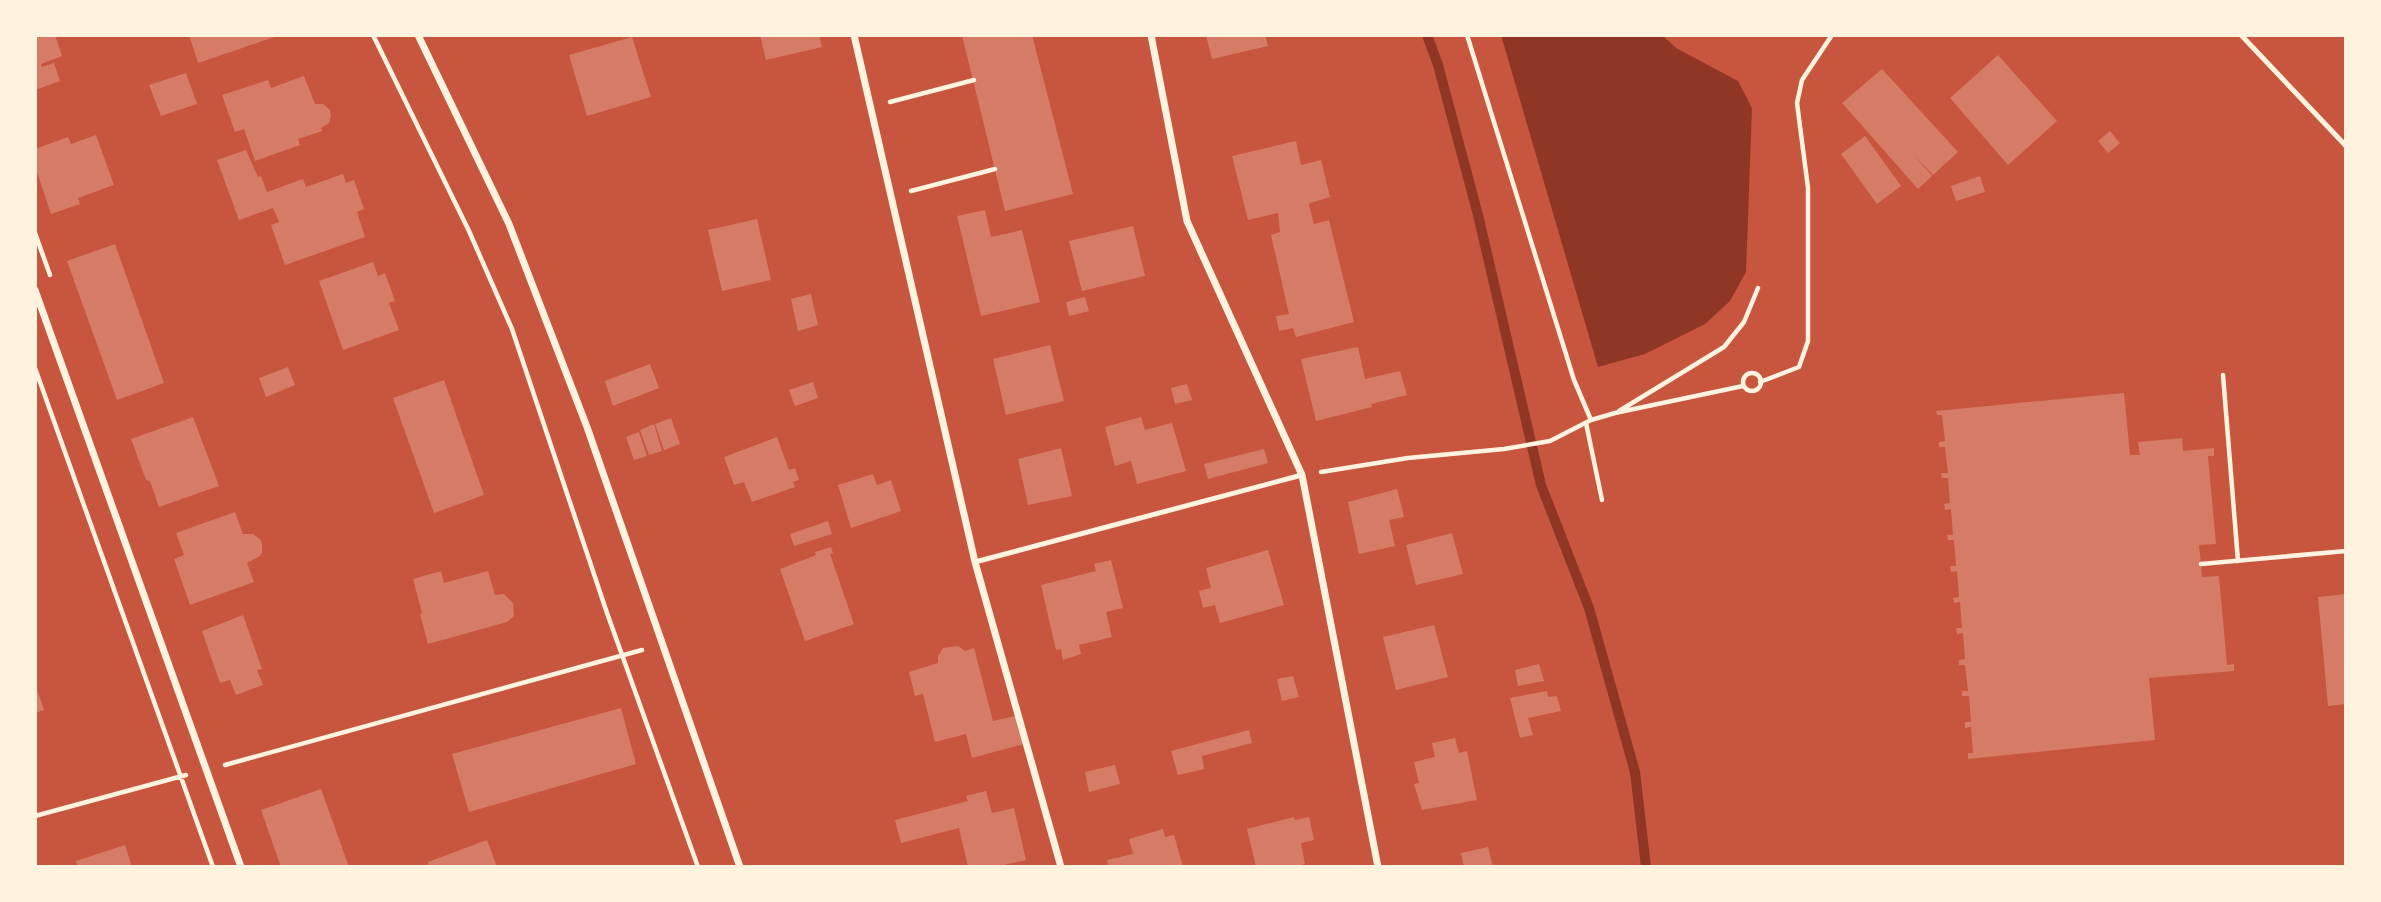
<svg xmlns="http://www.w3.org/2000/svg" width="2381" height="902" viewBox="0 0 2381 902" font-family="'Space Grotesk',sans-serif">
<rect width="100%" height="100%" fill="#c8553d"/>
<path fill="#8f3625" d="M1501,35H1662L1676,48L1738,81L1752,108L1746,272L1730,301L1705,324L1645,354L1598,367Z"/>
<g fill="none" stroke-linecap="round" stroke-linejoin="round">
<path stroke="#8f3625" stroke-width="10" d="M1427,35L1438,65L1478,215L1541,485L1589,608L1635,772L1646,867"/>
</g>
<path fill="#d67c66" d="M35,35H55L62,56L41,64L42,67L54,63L60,81L35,90Z
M189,35H280L198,63Z
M760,35H819L822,47L766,60Z
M962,35H1032L1073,194L1005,211Z
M1206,35H1265L1268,46L1212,59Z
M632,37L651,97L587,116L569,55Z
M1998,55L2057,121L2008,165L1950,98Z
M1882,69L1958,152L1933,175L1913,154L1932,176L1918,189L1842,103Z
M186,73L197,104L161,116L149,85Z
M304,76L315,104H323L330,110L331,116L329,123L321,128L322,131L298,139L300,145L255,161L244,129L235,132L222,95L268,80L271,88Z
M2110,131L2120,143L2108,153L2098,141Z
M96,135L114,185L78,198L80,204L51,214L35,166V149L68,137L71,144Z
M1865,136L1901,186L1877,204L1841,154Z
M1296,141L1301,165L1321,160L1330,197L1310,203L1309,205L1314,224L1329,220L1354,322L1296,337L1293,328L1279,331L1276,316L1289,314L1271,235L1280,232L1278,213L1248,220L1232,156Z
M246,150L258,177L261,176L267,192L303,179L306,187L343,174L346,183L354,180L364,209L357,212L365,237L285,265L271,225L279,222L273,208L239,220L217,160Z
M1980,176L1985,192L1956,201L1951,186Z
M985,210L991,237L1022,230L1040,302L981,316L957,216Z
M757,219L771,280L722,291L708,230Z
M1133,226L1145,276L1082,291L1069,241Z
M115,244L164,383L117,400L67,261Z
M373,262L378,276L385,273L395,301L389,303L399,330L343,350L319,281Z
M811,294L818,325L798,331L791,299Z
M1085,297L1089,311L1069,316L1066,302Z
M1050,345L1064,401L1006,415L993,359Z
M1358,347L1365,379L1400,371L1407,395L1371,404L1372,407L1316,421L1301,359Z
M650,364L659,388L613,406L605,381Z
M288,367L295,385L266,397L259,378Z
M444,380L484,495L434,513L393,398Z
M813,382L818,398L795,406L789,390Z
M1187,384L1192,400L1175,404L1171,388Z
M2124,393L2130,455H2140L2138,442L2182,438L2183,451L2214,448V456H2208L2216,544L2199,545L2201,564L2202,577L2219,576L2227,665L2234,664V671L2149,678L2155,740L1968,759V753H1973L1971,727L1965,728V722H1971L1969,696H1962V691H1968L1965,665H1959V660L1965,659L1963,633L1957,634L1956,628H1962L1960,602L1954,603L1953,598L1959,597L1957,571L1951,572L1950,566H1956L1954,540H1948L1947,535H1953L1951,509L1945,510L1944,504L1950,503L1948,478H1942L1941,473H1948L1945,447H1939V442L1945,441L1942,415H1937L1936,411Z
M193,417L219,486L159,507L150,481L146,480L131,439Z
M1141,417L1145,430L1172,423L1186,471L1137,484L1131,461L1115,466L1105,427Z
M671,418L680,444L664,450L655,424Z
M654,424L662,451L649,455L640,430Z
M639,432L647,456L634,460L626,437Z
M777,437L789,470L795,468L799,480L793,482L795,487L752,502L744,482L734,485L724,457Z
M1061,448L1072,496L1028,505L1018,459Z
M1264,449L1268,463L1208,479L1204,464Z
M873,474L877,485L891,480L901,511L851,528L838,485Z
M1397,489L1404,517L1389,520L1395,546L1359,554L1348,502Z
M235,512L243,534H253L261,540L262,545V553L260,556L247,563L254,582L190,605L174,559L184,555L176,533Z
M828,521L832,534L794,546L790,534Z
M1452,533L1463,574L1416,585L1406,545Z
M831,547L833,553L830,554L854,624L805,641L780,569L816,555L815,552Z
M1268,550L1284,605L1220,623L1215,605L1203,608L1199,591L1211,588L1206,568Z
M1111,560L1123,608L1106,612L1112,637L1079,645L1081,654L1063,660L1061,649L1056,650L1041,585L1096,571L1094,564Z
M441,571L444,583L488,571L495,595L504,594L513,603L514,616L507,622L428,644L420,614L422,613L413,579Z
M2346,594V704L2328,706L2318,597Z
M243,615L262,669L257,670L263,685L236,695L230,680L220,683L202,631Z
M1434,625L1448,677L1396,690L1383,637Z
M958,646L965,651L974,648L993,721L1016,716L1024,744L972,758L966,734L935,742L923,694L915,696L909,672L938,663V656L943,648Z
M1539,664L1544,681L1518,686L1515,670Z
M1293,676L1299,697L1282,701L1277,679Z
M35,684L44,710L35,713Z
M1547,691L1548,697L1557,696L1561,711L1528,718L1533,735L1520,738L1510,698Z
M621,708L636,764L469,812L452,754Z
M1249,730L1252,743L1202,756L1204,769L1178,775L1171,751Z
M1455,738L1459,753L1467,751L1477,800L1422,810L1414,784L1419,783L1414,762L1435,757L1432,743Z
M1115,765L1120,784L1089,792L1085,772Z
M321,789L349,867H281L261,810Z
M986,791L992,813L1014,808L1026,860L995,867H968L959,828L901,843L895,820L968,801L966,796Z
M1294,817L1295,820L1309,817L1314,840L1301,843L1305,864L1294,867H1256L1247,829Z
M1163,829L1165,837L1174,835L1183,867H1109L1107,860L1133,854L1129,839Z
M487,840L497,867H429L428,862Z
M125,845L132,867H72L77,865L76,861Z
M1488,847L1493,867H1464L1461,853Z"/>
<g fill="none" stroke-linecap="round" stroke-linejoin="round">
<path stroke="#fff3e0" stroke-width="4.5" d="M373,35L469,231L512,329L607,613L698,867
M1467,35L1574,380L1591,420
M890,102L974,80
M911,191L995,169
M35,233L50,275
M35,368L213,867
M1743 382a9 9 0 1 1 18 0a9 9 0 1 1-18 0Z
M2223,375L2238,561
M1760,382L1799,367L1808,341V188L1797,103L1802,80L1832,35
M1619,411L1724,347L1744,322L1758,288
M1586,423L1602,500
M1321,472L1408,458L1504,449L1550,441L1591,420L1615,413L1743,386
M2201,564L2346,551
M225,765L642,650
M35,816L186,775"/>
<path stroke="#fff3e0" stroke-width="5" d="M2241,35L2346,146
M975,562L1302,475"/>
<path stroke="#fff3e0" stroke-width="7" d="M418,35L509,224L587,427L740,867
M854,35L975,562L1061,867
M1151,35L1187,221L1302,475L1378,867
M35,290L241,867"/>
</g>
<rect width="2381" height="902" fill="none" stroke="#fff3e0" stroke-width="74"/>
</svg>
